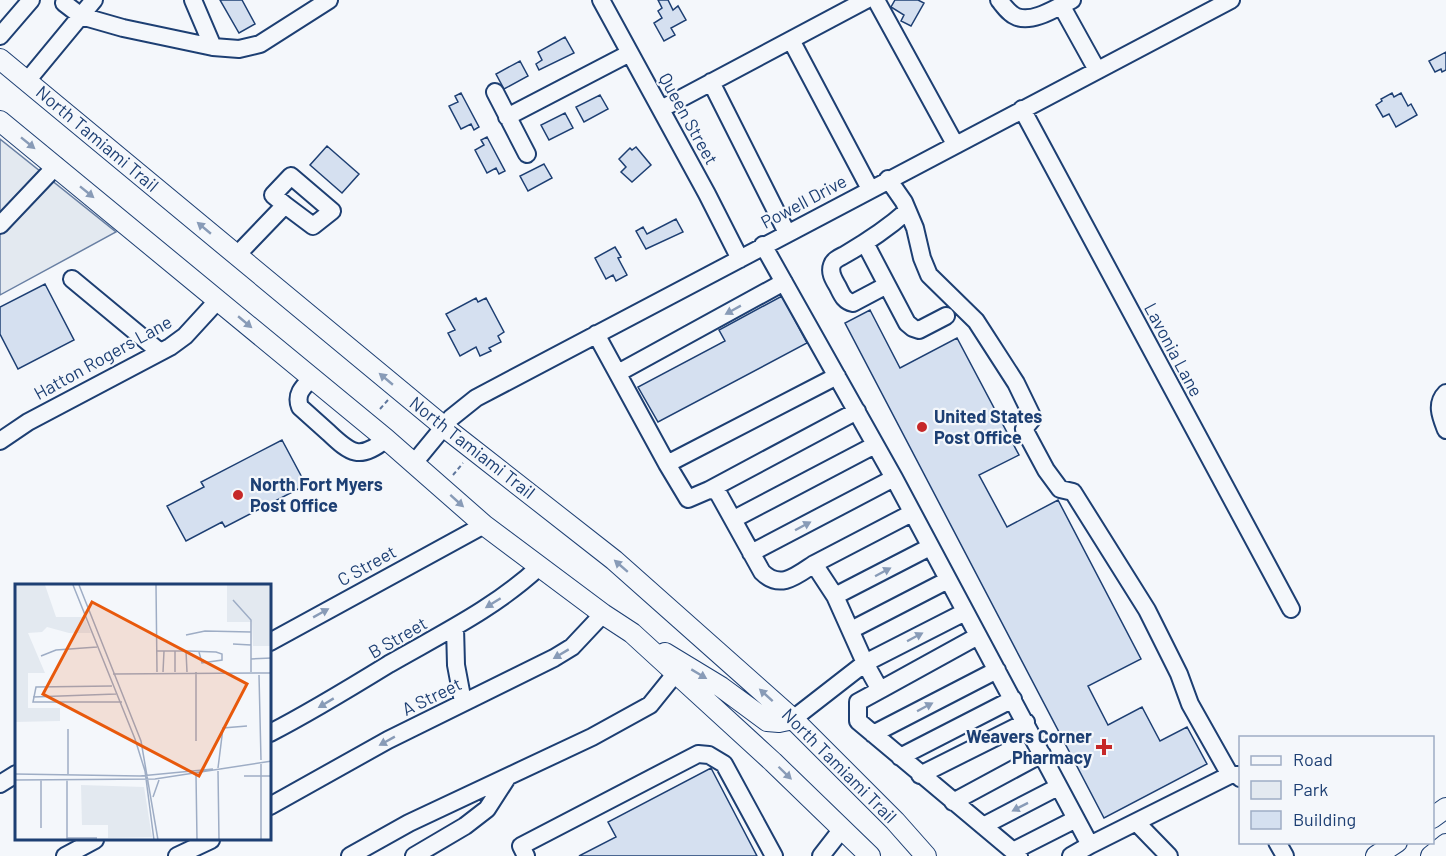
<svg xmlns="http://www.w3.org/2000/svg" width="1446" height="856" viewBox="0 0 1446 856" font-family="Barlow,sans-serif">
<rect width="100%" height="100%" fill="#f4f7fb"/>
<path fill="#e3e9f0" stroke="#687fa3" stroke-width="1.5" d="M0,139L116,232L0,295Z"/>
<path fill="#d5e0f0" stroke="#1d3f73" stroke-width="1.5" d="M220,0H242L255,24L239,33Z
M658,0H668L673,10L678,6L686,20L671,28L675,35L664,41L654,23L662,18L658,11L662,8Z
M895,0H918L924,3L911,26L901,21L904,15L891,7Z
M565,37L574,53L539,70L536,64L542,60L538,52Z
M1446,52V70L1442,72L1441,69L1435,72L1429,61Z
M520,61L528,76L504,89L496,74Z
M461,93L479,127L474,130L471,124L461,129L449,106L458,102L455,96Z
M1392,93L1394,97L1401,93L1408,106L1411,104L1417,115L1396,127L1389,114L1383,117L1376,105L1382,101L1381,99Z
M600,95L608,109L584,122L576,107Z
M565,113L573,128L549,140L541,125Z
M487,137L505,171L499,174L496,168L487,173L475,150L484,145L481,140Z
M327,146L359,174L342,193L310,165Z
M636,147L651,165L632,182L621,172L626,167L619,159L630,148L632,150Z
M544,164L552,178L528,191L520,176Z
M676,219L683,232L646,249L636,231L643,227L647,234Z
M615,247L621,257L618,258L627,275L616,281L613,275L606,279L595,258Z
M45,284L74,340L18,369L0,334V307Z
M782,296L807,343L658,422L638,387L725,341L719,330Z
M476,298L478,302L486,298L504,332L498,336L501,342L489,348L491,351L480,356L476,347L460,356L448,333L455,330L446,314Z
M870,310L900,368L957,338L1019,455L979,475L1007,527L1058,500L1141,659L1088,686L1108,725L1142,707L1160,741L1187,727L1207,764L1104,818L845,323Z
M282,440L306,485L225,527L222,522L186,541L167,506L204,487L201,482Z
M711,768L757,856H579L616,837L608,822Z"/>
<g fill="none" stroke-linecap="round" stroke-linejoin="round">
<g stroke="#1d3f73" stroke-width="20">
<path id="minor" d="M193,0L213,47L239,49L260,44L329,0
M601,0L707,194L740,259
M876,0L955,144
M999,0C1004,6 1009,14 1017,17C1034,23 1057,7 1072,0
M64,3L81,16L123,28L213,47
M1061,5L1097,70
M0,36L31,0
M791,40L870,189
M27,81L94,0
M711,82L787,233
M495,92L527,154
M661,109L866,0
M1022,109L1291,609
M507,117L630,53
M888,179L904,202L915,228L922,258L929,275L976,321L1016,383L1033,418L1024,429L1046,470L1060,489L1073,492L1147,610L1179,674L1190,704L1230,775
M0,225L56,166
M865,243L887,285L853,303C844,301 842,295 838,287C834,280 829,273 832,265C834,259 841,257 846,254C870,240 887,229 907,211
M763,245L894,478L1090,845L1071,856
M237,255L285,205L313,226L332,211L291,176L273,195L285,205
M72,279L160,352
M887,285L907,323L913,328L919,330L946,316
M596,334L667,464L688,499L709,490L717,491L762,572C780,590 796,576 814,564L835,596L865,663L965,612
M618,373L784,282
M312,378C303,387 295,394 300,407C310,416 319,424 329,433C350,453 360,461 386,439
M1446,393C1435,404 1441,417 1446,430
M0,441L28,422L170,347L185,336L218,300
M414,463L451,418L476,398L1231,0
M667,464L837,376
M709,490L857,411
M734,519L875,445
M751,553L894,478
M814,564L912,513
M835,596L930,547
M455,627L456,665L463,702
M851,630L948,580
M270,642L484,525
M880,690L978,636
M793,719L865,663L880,690L858,702V721L1019,856
M270,733C311,712 350,688 389,664C441,634 495,608 539,567
M873,734L997,670
M900,757L1013,699
M920,775L1026,722
M0,784L16,774
M953,802L1042,754
M270,806L388,740L554,658L572,647L603,614
M983,826L1058,787
M1277,842L1285,856
M1090,845L1136,822
M1013,851L1076,819
M65,856L95,840
M177,856L211,840
M350,856L409,823L592,737L650,705L675,674
M414,856L465,826L487,809L507,778
M526,856L521,846L698,754L709,755L724,764L774,856
M821,856L842,829
M1169,856L1136,822L1230,775H1239L1240,778"/>
</g>
<g stroke="#1d3f73" stroke-width="22">
<path id="major" d="M0,59L443,426L614,560L793,719L895,821L926,856
M0,121L386,439L484,525L603,614L632,633L773,762L870,856
M665,653L721,687L767,721L779,722L793,719
M1432,818L1446,808
M1376,856L1397,842
M1431,856L1446,844"/>
</g>
<path stroke="#5e769c" stroke-width="2" stroke-dasharray="4.5 3" stroke-linecap="butt" d="M380,409L388,400
M453,475L463,463"/>
<use href="#minor" stroke="#f4f7fb" stroke-width="16"/>
<use href="#major" stroke="#f4f7fb" stroke-width="20"/>
</g>
<defs><path id="oneway-solid" d="M-6-.8H1V-3.2L6.5 0L1 3.2V.8H-6Z" transform="scale(1.5)"/></defs>
<g fill="#889bb7">
<use href="#oneway-solid" transform="translate(28 143) rotate(39)"/>
<use href="#oneway-solid" transform="translate(87 192) rotate(39)"/>
<use href="#oneway-solid" transform="translate(204 228) rotate(-140)"/>
<use href="#oneway-solid" transform="translate(733 310) rotate(151)"/>
<use href="#oneway-solid" transform="translate(245 322) rotate(40)"/>
<use href="#oneway-solid" transform="translate(386 379) rotate(-140)"/>
<use href="#oneway-solid" transform="translate(457 501) rotate(42)"/>
<use href="#oneway-solid" transform="translate(803 526) rotate(-28)"/>
<use href="#oneway-solid" transform="translate(621 566) rotate(-139)"/>
<use href="#oneway-solid" transform="translate(883 572) rotate(-28)"/>
<use href="#oneway-solid" transform="translate(493 603) rotate(148)"/>
<use href="#oneway-solid" transform="translate(321 613) rotate(-29)"/>
<use href="#oneway-solid" transform="translate(915 637) rotate(-28)"/>
<use href="#oneway-solid" transform="translate(561 654) rotate(149)"/>
<use href="#oneway-solid" transform="translate(699 674) rotate(31)"/>
<use href="#oneway-solid" transform="translate(766 695) rotate(-138)"/>
<use href="#oneway-solid" transform="translate(326 703) rotate(149)"/>
<use href="#oneway-solid" transform="translate(925 707) rotate(-28)"/>
<use href="#oneway-solid" transform="translate(387 741) rotate(151)"/>
<use href="#oneway-solid" transform="translate(785 773) rotate(44)"/>
<use href="#oneway-solid" transform="translate(1020 807) rotate(153)"/>
</g>
<g fill="#c62828" stroke="#f4f7fb" stroke-width="2">
<circle cx="922" cy="427" r="6"/>
<circle cx="238" cy="495" r="6"/>
<path d="M1101 738h6v6h6v6h-6v6h-6v-6h-6v-6h6z"/>
</g>
<g text-anchor="middle" stroke-width="4.5" stroke-linejoin="round" paint-order="stroke">
<g font-size="18" fill="#1d3f73" stroke="#f4f7fb">
<text transform="translate(688 119) rotate(61)" y="6">Queen Street</text>
<text transform="translate(97 139) rotate(40)" y="6">North Tamiami Trail</text>
<text transform="translate(804 202) rotate(-28)" y="6">Powell Drive</text>
<text transform="translate(1173 350) rotate(62)" y="6">Lavonia Lane</text>
<text transform="translate(103 358) rotate(-29)" y="6">Hatton Rogers Lane</text>
<text transform="translate(472 448) rotate(38)" y="6">North Tamiami Trail</text>
<text transform="translate(367 566) rotate(-29)" y="6">C Street</text>
<text transform="translate(398 638) rotate(-30)" y="6">B Street</text>
<text transform="translate(432 697) rotate(-26)" y="6">A Street</text>
<text transform="translate(839 766) rotate(45)" y="6">North Tamiami Trail</text>
</g>
<g font-size="18" font-weight="bold" fill="#1d3f73" stroke="#f4f7fb" text-anchor="start">
<text x="934" y="423">United States<tspan x="934" dy="21">Post Office</tspan></text>
<text x="250" y="491">North Fort Myers<tspan x="250" dy="21">Post Office</tspan></text>
<text x="1092" y="743" text-anchor="end">Weavers Corner<tspan x="1092" dy="21">Pharmacy</tspan></text>
</g>
</g>
<g transform="translate(15 584)">
<rect width="256" height="256" fill="#f4f7fb"/>
<path d="M0,1H30L41,33H69L76,49H54L32,43L27,48L13,49L30,89H13V124H45V137L0,138ZM212,1H256V62H238L237,38H212ZM66,201L129,203L137,253L93,254V241H67Z" fill="#e3e9f0"/>
<path fill="none" stroke="#9eadc5" stroke-width="1.5" d="M58,1L120,155L130,187L139,256M64,1L126,157L143,256M141,1L142,88M218,16L236,36V88M171,51L190,47L236,48M218,60L236,61M142,67H173L201,68L207,70V76L187,79L184,68M160,67V88M171,67L172,88M26,72L41,66L82,63M236,75L257,74M148,88L149,67M181,88V157M98,90L257,89M244,91L246,176M97,102L21,103L18,118H107M18,113L101,110M246,180V256M203,184L208,144L232,142M203,187L204,256M0,190L125,192L198,185M53,190V145M181,191L182,256M229,192H257M0,196L140,195L257,177M26,196V244M52,196V256M138,213L144,196M52,254H82"/>
<path fill="#e8590c" fill-opacity="0.15" stroke="#e8590c" stroke-width="3" d="M77,18L232,100L184,192L28,110Z"/>
<rect width="256" height="256" fill="none" stroke="#1d3f73" stroke-width="3"/>
</g>
<rect x="1239" y="736" width="195" height="108" fill="#f4f7fb" stroke="#9eadc5" stroke-width="1.5"/>
<rect x="1251" y="756" width="30" height="9" fill="#f4f7fb" stroke="#9eadc5" stroke-width="1.5"/>
<text x="1293" y="766" font-size="18" fill="#1d3f73">Road</text>
<rect x="1251" y="781" width="30" height="18" fill="#e3e9f0" stroke="#9eadc5" stroke-width="1.5"/>
<text x="1293" y="796" font-size="18" fill="#1d3f73">Park</text>
<rect x="1251" y="811" width="30" height="18" fill="#d5e0f0" stroke="#9eadc5" stroke-width="1.5"/>
<text x="1293" y="826" font-size="18" fill="#1d3f73">Building</text>
</svg>
